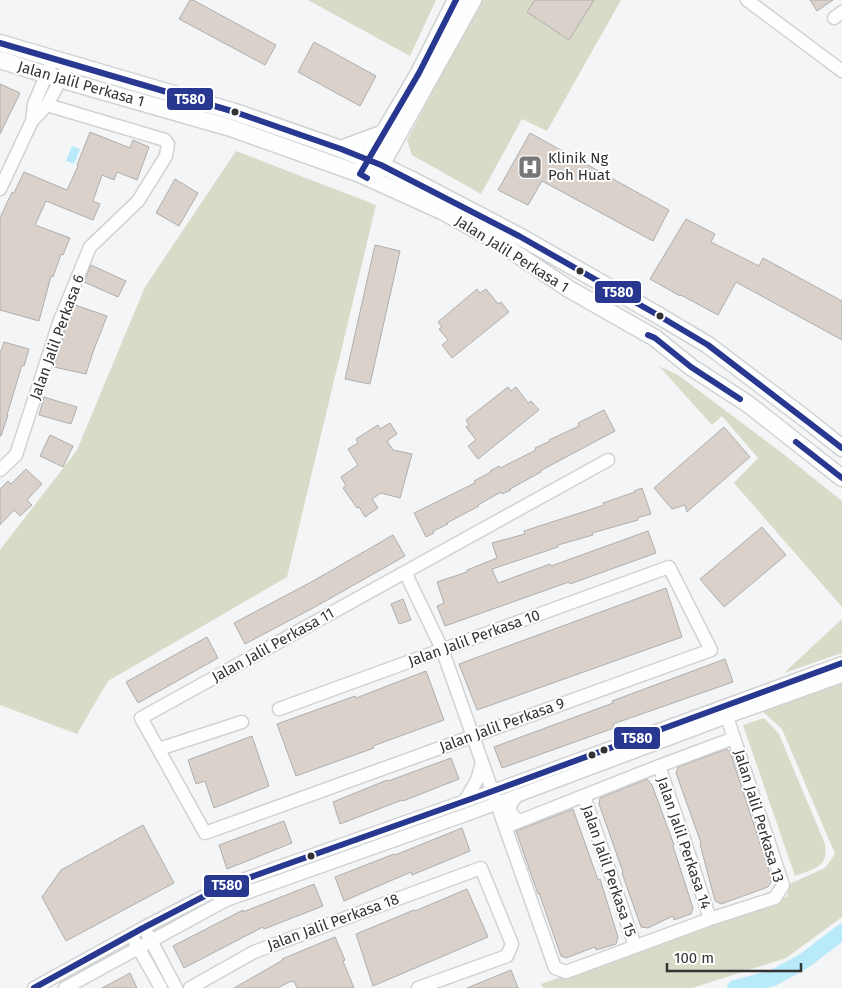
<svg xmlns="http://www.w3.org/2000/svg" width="842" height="988" viewBox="0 0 842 988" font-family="'Fira Sans',sans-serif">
<rect width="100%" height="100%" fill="#f4f5f6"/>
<path fill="#d8dbc7" d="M308,0H436L410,56Z
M481,0H621L547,131L522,119L481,194L412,155L407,140Z
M236,151L376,205L287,577L108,681L77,734L0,705V550L77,450L145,287Z
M659,366L678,375L782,453L842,501V607L734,483L758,458L722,416L712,425Z
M842,619V653L784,673Z
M842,681V917L786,958L692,988H543L541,984L787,897L789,884L825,868L835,854L782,729L761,710Z
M764,718L779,734L825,844C829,868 813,869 795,876L743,725Z"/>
<path fill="#b8eafa" d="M72,146L80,149L74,164L66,161Z"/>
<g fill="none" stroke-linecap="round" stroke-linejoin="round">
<path stroke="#b8eafa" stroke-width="16" d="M735,988L773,978L804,961L842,932"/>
</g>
<path fill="#dad1ca" stroke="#aeaeae" d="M190,0H193L276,45L265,65L179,19Z
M535,0H594L569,40L527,12Z
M810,0H833L817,11Z
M314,42L376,76L360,106L298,72Z
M0,84L20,93L0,134Z
M90,132L130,148L133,140L149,147L137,180L117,172L114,180L102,175L93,201L100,204L93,220L46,201L35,225L70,238L63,255L61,254L53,277L51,276L39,321L0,310V218L12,192L14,193L24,172L67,190L78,166L77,165Z
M530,133L669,210L653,241L542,181L528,205L498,190Z
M175,179L198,193L179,226L156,213Z
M686,219L715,234L711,242L759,266L763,258L842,301V340L736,282L718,315L681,295L680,296L650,279Z
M375,245L400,251L370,384L345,379Z
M91,265L126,281L118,297L84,282Z
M477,289L480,293L486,289L498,304L501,302L509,312L452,358L442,345L448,340L439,329L442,327L438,322Z
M75,305L107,316L93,352L86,374L54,367L66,327H68Z
M4,342L29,349L24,366L22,365L7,415H8L1,436H0V353Z
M508,387L511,391L516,387L528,403L531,401L539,410L478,459L468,446L476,440L466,427L469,425L466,420Z
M44,397L77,407L71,424L39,415Z
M604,410L615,431L540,471L541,472L510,489L511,490L502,494L501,492L478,505L479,506L447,523L448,524L433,531L434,533L426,537L414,513L475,483L474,481L491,472L490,471L499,466L500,468L536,450L535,448L550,441L549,440L579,426L578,423Z
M390,423L397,434L387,441L393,450L412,454L400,498L381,493L372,499L378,508L365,517L359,507L357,508L343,488L346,486L341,477L358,465L348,449L358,443L356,439L378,425L380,429Z
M724,427L750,457L687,512L685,505L672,509L654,488Z
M50,435L73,446L63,467L40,456Z
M26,469L42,484L27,500L32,505L20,516L14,510L0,525V489L8,481L11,484Z
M642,488L651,514L637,518L638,520L592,533L593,535L558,545V547L492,569L498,583L550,564L551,566L648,531L656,553L570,584L569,582L445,626L437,606L444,603L437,582L467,572V570L497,558L492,543L525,534L524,531L589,510L604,505L603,503L635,492L634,491Z
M762,527L786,555L724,607L700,579Z
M393,535L405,556L315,607L245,644L234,623L313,581Z
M666,588L682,637L477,710L459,664Z
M403,599L411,620L399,624L391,604Z
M207,637L218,658L138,703L126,682Z
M725,659L733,682L613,724L614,728L502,768L494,747L613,703L612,701Z
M426,671L444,720L373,746L374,748L296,776L277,724L355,696L356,698Z
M252,736L269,786L214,808L205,781L196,784L188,760Z
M727,749L730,752L772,880L768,887L721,904L715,901L700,844L701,843L676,773L678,767Z
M451,758L459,779L403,801L402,800L340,824L333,802L387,780L388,781Z
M647,779L652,785L674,845L673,846L693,908L691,914L674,920L673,916L648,928L641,927L622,873L623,872L599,804L600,798Z
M573,809L598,880L600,879L618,937L616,944L596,950L595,947L566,958L561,956L539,893L538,894L516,831Z
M284,821L292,843L227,869L219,845Z
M143,825L174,883L66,941L42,897L61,870Z
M462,828L470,851L412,875L411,872L344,901L335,877L394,854L395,855Z
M314,884L323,906L264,929L263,927L184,968L173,946L243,910V912Z
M467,889L488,937L373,986L356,934L414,910L415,911Z
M335,937L345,960L343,961L354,988H297L294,981L292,982L291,981L278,988H234L283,960L282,959Z
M511,970L518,988H467Z
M130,973L137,988H102L121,978Z"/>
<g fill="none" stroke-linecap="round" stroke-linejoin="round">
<g stroke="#d1d2d3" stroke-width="15">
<path id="minor" d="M747,0L842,71
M834,18L842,12
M32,121L34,104L53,59
M0,189L32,121L47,105L69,64
M0,470L16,455L60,320L90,247L138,201L166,156L168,144L165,140L47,105
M405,572L442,649L555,968L566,972L710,919L775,898L783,885L727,717
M279,709L669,567L711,650L205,833L141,718L608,460
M159,749L242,722
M659,766L686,845L710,919
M518,795L511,803L510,810L513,816L520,821
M584,796L635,946
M464,802L477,780L482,763
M505,827L659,766L734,738
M148,935L176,988
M135,942L161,988
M34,988L143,928L220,888L482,795L842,663
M65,988L226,900L471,813L727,717L842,676
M190,988L254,952L481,868L512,944L507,956L418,988"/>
</g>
<g stroke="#d1d2d3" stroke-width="19">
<path id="major" d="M0,43L235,112L341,149L381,165L414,181L519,236L656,314L708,345L807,420L842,448
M0,60L60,79L231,128L360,174L442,211L500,243L569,289L655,338L691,367L748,404L842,478
M341,149L384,133
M363,168L419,73L456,0
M376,174L473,0"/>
</g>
<use href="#minor" stroke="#fdfefe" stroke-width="12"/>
<use href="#major" stroke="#fdfefe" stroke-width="16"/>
<g stroke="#fff" stroke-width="10">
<path id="bus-1" d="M0,43L235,112L341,149L381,165L519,236L656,314L708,345L842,448
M367,178L360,174L419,73L456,0
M648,335L655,338L691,367L740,399
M796,442L842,478
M34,988L143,928L220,888L482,795L842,663"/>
</g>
<use href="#bus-1" stroke="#283890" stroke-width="6"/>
</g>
<defs>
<g id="hospital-square" transform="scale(1.25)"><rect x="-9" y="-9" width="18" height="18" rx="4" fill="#777778" stroke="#fff"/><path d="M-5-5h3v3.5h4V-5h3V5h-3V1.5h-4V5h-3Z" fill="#fff"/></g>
</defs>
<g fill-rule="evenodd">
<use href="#hospital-square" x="530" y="167"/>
</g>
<g fill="#333334" stroke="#fff" stroke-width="2">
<circle cx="235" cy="112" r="4.5"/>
<circle cx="580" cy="271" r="4.5"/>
<circle cx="660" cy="316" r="4.5"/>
<circle cx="604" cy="750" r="4.5"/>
<circle cx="592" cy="755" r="4.5"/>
<circle cx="311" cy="856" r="4.5"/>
</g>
<g text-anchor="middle" stroke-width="4" stroke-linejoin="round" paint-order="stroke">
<g font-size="15" fill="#333334" stroke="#fff">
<text transform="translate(81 84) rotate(16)" y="5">Jalan Jalil Perkasa 1</text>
<text transform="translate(512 254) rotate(32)" y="5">Jalan Jalil Perkasa 1</text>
<text transform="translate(57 337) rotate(-70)" y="5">Jalan Jalil Perkasa 6</text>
<text transform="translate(474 638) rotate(-20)" y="5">Jalan Jalil Perkasa 10</text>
<text transform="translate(273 645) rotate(-29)" y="5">Jalan Jalil Perkasa 11</text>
<text transform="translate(502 725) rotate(-20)" y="5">Jalan Jalil Perkasa 9</text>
<text transform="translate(759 816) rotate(73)" y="5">Jalan Jalil Perkasa 13</text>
<text transform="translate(684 843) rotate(71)" y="5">Jalan Jalil Perkasa 14</text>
<text transform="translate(609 871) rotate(71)" y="5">Jalan Jalil Perkasa 15</text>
<text transform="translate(333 922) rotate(-20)" y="5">Jalan Jalil Perkasa 18</text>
</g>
<g font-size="15" fill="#333334" stroke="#fff" text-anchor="start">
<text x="548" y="163">Klinik Ng<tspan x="548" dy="17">Poh Huat</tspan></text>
</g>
</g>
<g stroke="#fff" stroke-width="2">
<rect x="166" y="87" width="48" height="24" rx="5" fill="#283890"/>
<rect x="594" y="280" width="48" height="24" rx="5" fill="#283890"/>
<rect x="613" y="726" width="48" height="24" rx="5" fill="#283890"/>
<rect x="203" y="874" width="47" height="24" rx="5" fill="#283890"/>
</g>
<g font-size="14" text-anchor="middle" font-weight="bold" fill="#fff">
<text x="190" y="104">T580</text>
<text x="618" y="297">T580</text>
<text x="637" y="743">T580</text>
<text x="227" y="890">T580</text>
</g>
<path d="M667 963v8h134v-8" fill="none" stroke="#333334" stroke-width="2.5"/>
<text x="674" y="963" font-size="15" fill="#333334" stroke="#ffffff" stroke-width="4" paint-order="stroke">100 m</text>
</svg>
